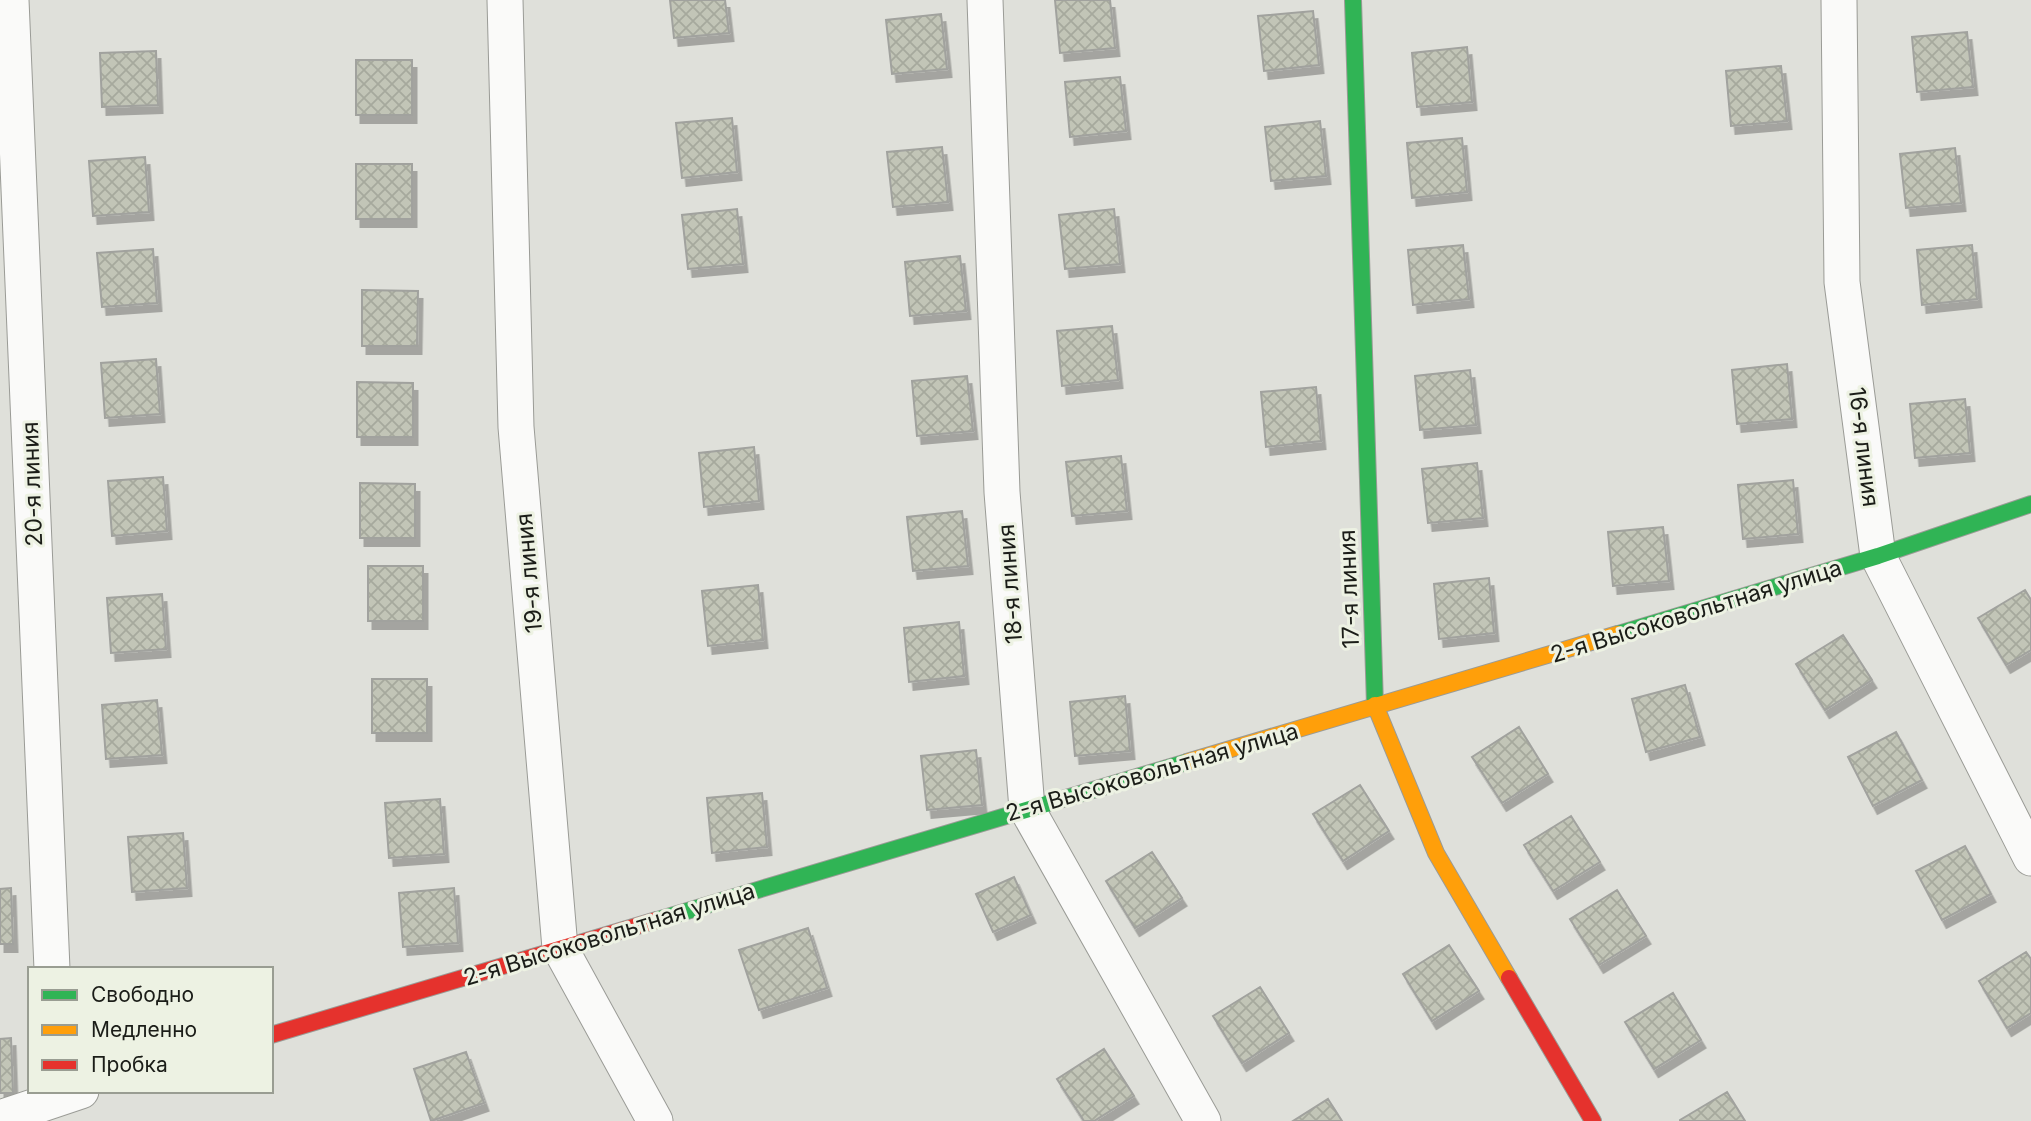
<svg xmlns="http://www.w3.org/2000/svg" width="2031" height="1121" viewBox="0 0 2031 1121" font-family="Inter,sans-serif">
<defs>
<pattern id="building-cross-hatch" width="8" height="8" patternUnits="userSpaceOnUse" patternTransform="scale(1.75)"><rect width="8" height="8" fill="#c2c5b7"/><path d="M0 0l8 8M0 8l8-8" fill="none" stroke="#a6a99d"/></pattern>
<filter id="shadow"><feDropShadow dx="4.5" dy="8" stdDeviation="0" flood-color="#0004"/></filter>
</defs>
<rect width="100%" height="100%" fill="#dfe0da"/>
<path fill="url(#building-cross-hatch)" stroke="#a1a29e" stroke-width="2" filter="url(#shadow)" d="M670,0H725L729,33L674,38Z
M1055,0H1110L1115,48L1060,53Z
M1313,11L1319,65L1264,71L1258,16Z
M941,14L947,69L892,74L886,20Z
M1967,32L1973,87L1917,92L1912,37Z
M1467,47L1472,102L1417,107L1412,53Z
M156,51L158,105L102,107L100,53Z
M356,60H412V115H356Z
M1781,66L1787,121L1731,126L1726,71Z
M1120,77L1126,131L1070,137L1065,82Z
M732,118L737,172L682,178L676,123Z
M1320,121L1326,176L1271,181L1265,127Z
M1462,138L1467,192L1412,198L1407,143Z
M942,147L948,202L893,207L887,152Z
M1955,148L1961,203L1906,208L1900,154Z
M145,157L149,212L93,216L89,161Z
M356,164H412V219H356Z
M737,209L743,264L688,269L682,215Z
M1114,209L1120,264L1065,269L1059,215Z
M1463,245L1469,299L1413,305L1408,250Z
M1972,245L1977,299L1922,305L1917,250Z
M153,249L157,303L102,307L97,253Z
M960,256L966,311L910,316L905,262Z
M362,290L418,291L417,346H362Z
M1112,326L1118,380L1062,386L1057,331Z
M156,359L160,414L105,418L101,363Z
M1787,364L1792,419L1737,424L1732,370Z
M1470,370L1476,425L1420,430L1415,376Z
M967,376L973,431L917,436L912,381Z
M357,382L413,383V437H357Z
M1316,387L1321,441L1266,447L1261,392Z
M1965,399L1970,453L1915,458L1910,404Z
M754,447L759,501L704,507L699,453Z
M1121,456L1127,511L1072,516L1066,462Z
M1477,463L1483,518L1428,523L1422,469Z
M163,477L167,531L112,536L108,481Z
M1793,480L1798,534L1743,539L1738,485Z
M360,483L415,484V538H360Z
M962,511L968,566L913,571L907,517Z
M1663,527L1669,581L1613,586L1608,532Z
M368,566H423V621H368Z
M1489,578L1494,633L1439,639L1434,584Z
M758,585L763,640L708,646L702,591Z
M2025,590L2031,600V650L2006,665L1978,618Z
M162,594L166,649L111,653L107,598Z
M959,622L964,676L909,682L904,628Z
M1843,635L1872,680L1825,710L1796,664Z
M372,679H427V733H372Z
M1685,685L1700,737L1646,752L1632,699Z
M1125,696L1130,751L1075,756L1070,702Z
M157,700L162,755L106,759L102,705Z
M1519,727L1548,774L1502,803L1472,757Z
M1896,732L1922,780L1873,806L1848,757Z
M976,750L982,805L927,810L921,756Z
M1360,785L1389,831L1343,861L1313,814Z
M762,793L767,847L712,853L707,798Z
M440,799L444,854L389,858L385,803Z
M1571,816L1600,862L1553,891L1524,845Z
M183,833L187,888L132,892L128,837Z
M1965,846L1991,894L1942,920L1916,871Z
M1152,852L1182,898L1135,928L1106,881Z
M1014,877L1031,915L993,932L976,894Z
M11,888L13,944H0V889Z
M454,888L458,943L403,947L399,893Z
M1617,890L1646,936L1599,965L1570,919Z
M808,928L827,988L759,1010L739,950Z
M1449,945L1479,991L1432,1021L1403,974Z
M2026,952L2031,959V1013L2007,1028L1979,981Z
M1260,987L1289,1033L1242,1063L1213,1016Z
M1673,993L1701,1040L1654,1069L1625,1022Z
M11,1038L13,1093H0V1039Z
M1104,1049L1134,1096L1094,1121H1084L1057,1079Z
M466,1052L484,1103L431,1121L414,1069Z
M1727,1092L1745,1121H1680V1120Z
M1328,1099L1342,1121H1293Z"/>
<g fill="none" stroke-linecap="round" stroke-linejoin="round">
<g stroke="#9a9b96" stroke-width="37">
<path id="street" d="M11,0L52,969
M505,0L516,427L560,948L655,1121
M985,0L1002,492L1027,809L1203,1121
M1839,0L1842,282L1878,556L2031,858
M0,1118L81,1091"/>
</g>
<g stroke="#9a9b96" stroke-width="18">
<path id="fast" d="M1353,0L1375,705
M1618,634L1878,556L2031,504
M657,920L1187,762"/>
</g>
<g stroke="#9a9b96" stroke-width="18">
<path id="slow" d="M1375,705L1436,853L1509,978
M1187,762L1618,634"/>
</g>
<g stroke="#9a9b96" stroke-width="18">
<path id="jam" d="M1509,978L1593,1121
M271,1035L657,920"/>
</g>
<use href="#street" stroke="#fafaf9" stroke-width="35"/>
<use href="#fast" stroke="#30b455" stroke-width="16"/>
<use href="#slow" stroke="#ff9f0a" stroke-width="16"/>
<use href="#jam" stroke="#e5322d" stroke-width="16"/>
</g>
<g text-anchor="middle" stroke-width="6" stroke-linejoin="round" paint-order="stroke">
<g font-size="23" fill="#1b1d18" stroke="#edf2e3">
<text transform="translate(1864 447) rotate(83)" y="8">16-я линия</text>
<text transform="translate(32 484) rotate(-92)" y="8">20-я линия</text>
<text transform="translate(529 573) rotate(-95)" y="8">19-я линия</text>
<text transform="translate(1010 584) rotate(-94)" y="8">18-я линия</text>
<text transform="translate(1349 589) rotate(-92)" y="8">17-я линия</text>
<text transform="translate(1696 611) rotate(-17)" y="8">2-я Высоковольтная улица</text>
<text transform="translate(1152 772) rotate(-16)" y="8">2-я Высоковольтная улица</text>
<text transform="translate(609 934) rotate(-17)" y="8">2-я Высоковольтная улица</text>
</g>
</g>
<rect x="28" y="967" width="245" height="126" fill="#edf2e3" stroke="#999d92" stroke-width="2"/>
<rect x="42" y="990" width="35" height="10" fill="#30b455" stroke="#999d92" stroke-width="2"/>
<text x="91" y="1002" font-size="21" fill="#1b1d18">Свободно</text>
<rect x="42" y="1025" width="35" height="10" fill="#ff9f0a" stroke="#999d92" stroke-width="2"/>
<text x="91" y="1037" font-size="21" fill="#1b1d18">Медленно</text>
<rect x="42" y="1060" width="35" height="10" fill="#e5322d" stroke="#999d92" stroke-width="2"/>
<text x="91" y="1072" font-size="21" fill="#1b1d18">Пробка</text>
</svg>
